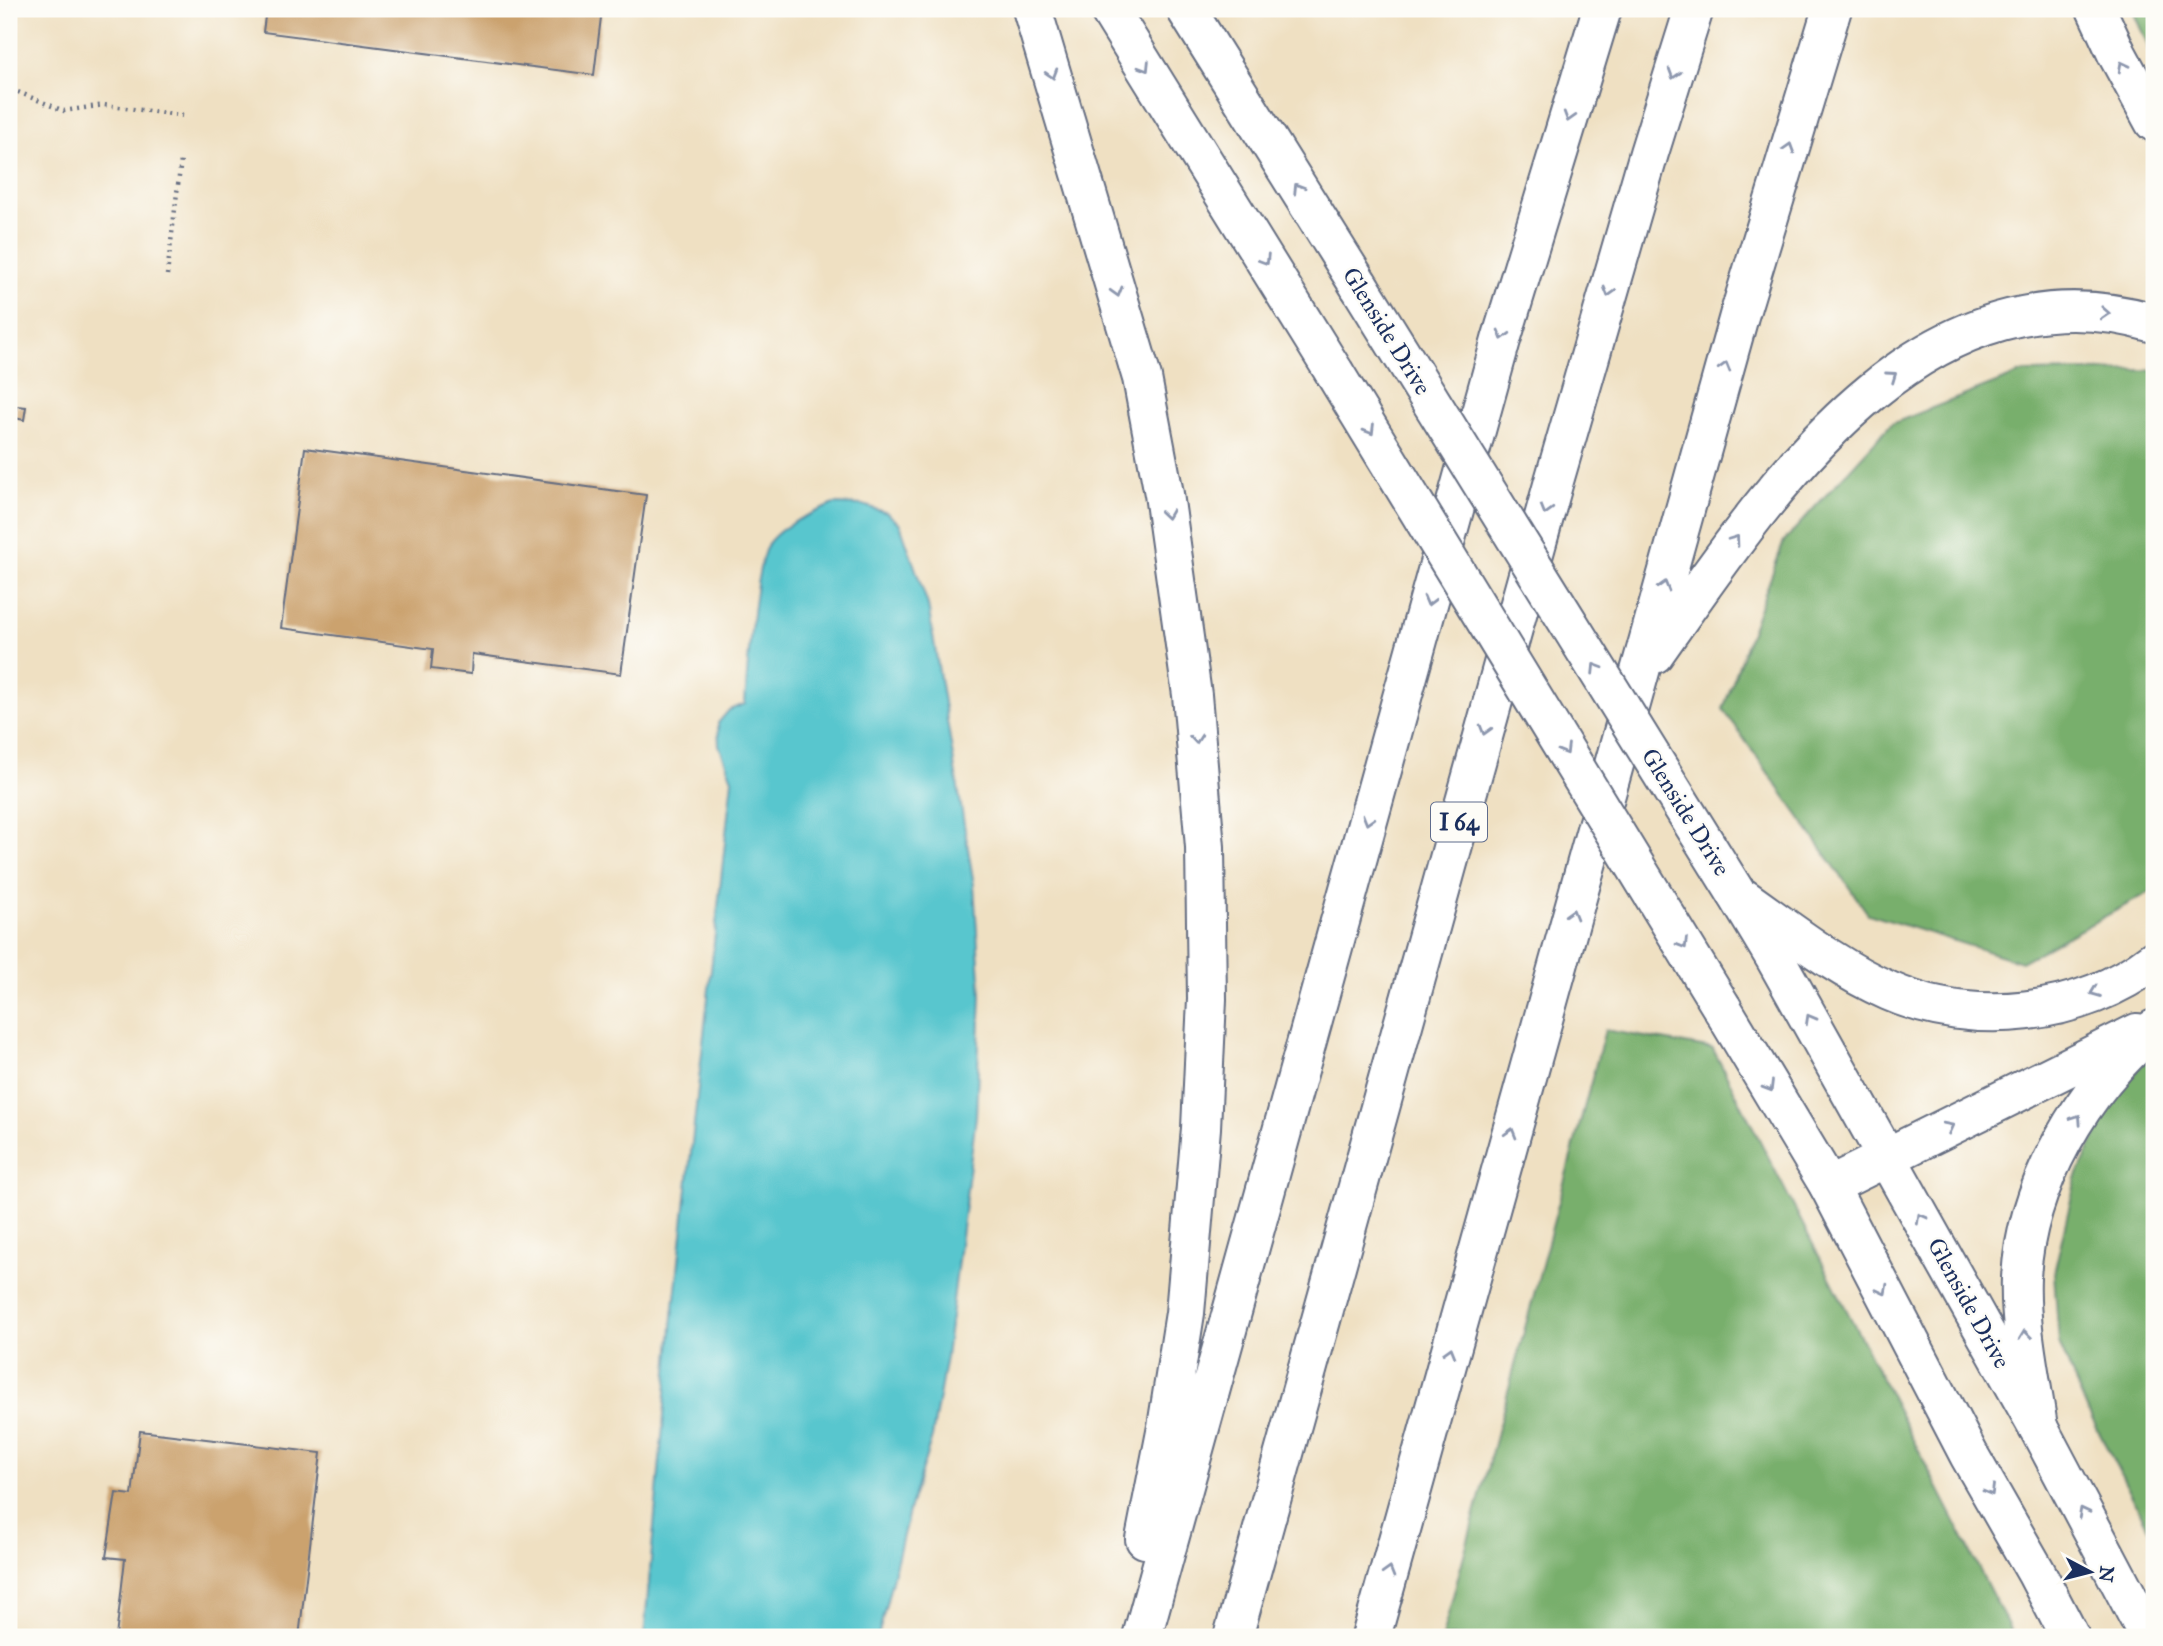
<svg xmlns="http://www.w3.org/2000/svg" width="2163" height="1646" viewBox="0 0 2163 1646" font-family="'IM FELL Great Primer',serif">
<rect width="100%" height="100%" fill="#fdfcf7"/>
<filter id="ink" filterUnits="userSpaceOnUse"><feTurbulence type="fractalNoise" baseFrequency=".0143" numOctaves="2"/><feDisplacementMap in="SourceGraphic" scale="14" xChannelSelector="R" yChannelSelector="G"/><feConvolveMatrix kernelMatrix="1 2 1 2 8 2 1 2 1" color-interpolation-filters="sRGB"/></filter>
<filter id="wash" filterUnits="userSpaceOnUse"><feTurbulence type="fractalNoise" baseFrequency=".00686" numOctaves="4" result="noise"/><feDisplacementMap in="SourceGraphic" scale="28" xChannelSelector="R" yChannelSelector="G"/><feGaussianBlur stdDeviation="1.57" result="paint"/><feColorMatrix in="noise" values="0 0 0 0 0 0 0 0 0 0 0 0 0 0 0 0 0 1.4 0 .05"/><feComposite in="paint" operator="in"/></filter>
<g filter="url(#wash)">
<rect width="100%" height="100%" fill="#efe0c2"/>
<path fill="#78af6c" stroke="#4a6f65" stroke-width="2" d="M2132,9H2154V59Z
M2154,370V890L2021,962L1868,914L1723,709L1784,541L1891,424L2024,372Z
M1605,1030L1713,1049L2014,1637H1442Z
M2154,1050V1539L2087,1409L2059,1343L2054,1273L2076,1178L2106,1114L2144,1061Z"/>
<path fill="#59c6ce" stroke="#3a7a96" stroke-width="2" d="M834,504L863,505L887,513L900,524L928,605L974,885L981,995L976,1116L946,1357L932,1437L909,1511L878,1637H644L673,1316L732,779L719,745L718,723L729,710L745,704C747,675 754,559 770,541C786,522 812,514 834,504Z"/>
<g id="blocks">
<path fill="#cba26e" d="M266,9H602L594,75L263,32Z
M16,406L26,407L24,420L15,418Z
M305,448L646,495L621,674L472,654L471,674L431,669L433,649L281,628Z
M140,1431L321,1453L299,1637H116L125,1559L106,1557L116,1493L132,1495Z"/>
</g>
</g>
<g filter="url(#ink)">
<use href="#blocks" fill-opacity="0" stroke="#656d81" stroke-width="2"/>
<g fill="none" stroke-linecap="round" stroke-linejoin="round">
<g stroke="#656d81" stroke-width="42">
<path id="major" d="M1109,9L1334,372
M1186,9L1360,287
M1736,893L1775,958L2038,1427L2149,1637
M1722,1008L1829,1186L1969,1455L2036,1572L2070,1637"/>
</g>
<g stroke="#656d81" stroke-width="42">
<path id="highway" d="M1032,9L1142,378L1164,494L1192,695L1205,847L1207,999L1201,1128L1185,1313L1167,1427L1145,1539
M2096,9L2117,54L2154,122
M1654,654C1769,492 1920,255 2154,323
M1736,893C1785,927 1834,967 1889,991C1973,1028 2082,1016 2154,960
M1829,1186L2137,1033
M2038,1427C2031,1379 2019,1327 2021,1278C2026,1185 2083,1087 2154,1029
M1142,1637L1501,340L1602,9
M1233,1637L1554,481L1649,153L1694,9
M1371,1637L1739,316L1832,9"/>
</g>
<path stroke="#656d81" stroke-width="4.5" stroke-dasharray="2 5" stroke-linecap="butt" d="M18,92L64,111L104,105L185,116
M167,275L181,160"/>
<use href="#major" stroke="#fff" stroke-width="38"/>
<use href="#highway" stroke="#fff" stroke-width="38"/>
<g stroke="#656d81" stroke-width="42" stroke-linecap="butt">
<path id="major-bridge" d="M1360,287L1736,893
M1334,372L1722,1008"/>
</g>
<use href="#major-bridge" stroke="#fff" stroke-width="38"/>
</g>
<defs><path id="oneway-chevron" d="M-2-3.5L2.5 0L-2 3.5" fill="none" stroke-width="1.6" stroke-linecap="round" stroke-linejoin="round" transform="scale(1.75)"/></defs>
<g stroke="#8d97ae">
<use href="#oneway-chevron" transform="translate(2123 66) rotate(-118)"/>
<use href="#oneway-chevron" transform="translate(1145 67) rotate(58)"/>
<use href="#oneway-chevron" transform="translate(1052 74) rotate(73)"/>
<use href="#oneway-chevron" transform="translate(1674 74) rotate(107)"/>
<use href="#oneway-chevron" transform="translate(1569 117) rotate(107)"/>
<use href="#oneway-chevron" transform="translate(1789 148) rotate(-73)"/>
<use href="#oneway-chevron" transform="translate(1298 188) rotate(-122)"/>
<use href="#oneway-chevron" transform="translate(1265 260) rotate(58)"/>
<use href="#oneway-chevron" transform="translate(1117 292) rotate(74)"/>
<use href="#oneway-chevron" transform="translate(1609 292) rotate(106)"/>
<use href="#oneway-chevron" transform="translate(2105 313) rotate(3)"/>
<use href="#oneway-chevron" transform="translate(1503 335) rotate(106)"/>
<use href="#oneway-chevron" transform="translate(1725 367) rotate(-74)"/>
<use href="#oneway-chevron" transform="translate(1892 376) rotate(-35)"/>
<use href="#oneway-chevron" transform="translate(1370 430) rotate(59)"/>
<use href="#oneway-chevron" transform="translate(1546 510) rotate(106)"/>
<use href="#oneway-chevron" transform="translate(1167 514) rotate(82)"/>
<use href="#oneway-chevron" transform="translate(1735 540) rotate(-54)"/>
<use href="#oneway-chevron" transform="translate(1664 586) rotate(-74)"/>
<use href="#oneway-chevron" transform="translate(1429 601) rotate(105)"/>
<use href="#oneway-chevron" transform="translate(1596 668) rotate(-122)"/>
<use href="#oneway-chevron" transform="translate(1485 730) rotate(106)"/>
<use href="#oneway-chevron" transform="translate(1196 739) rotate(85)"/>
<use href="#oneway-chevron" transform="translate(1565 750) rotate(59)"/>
<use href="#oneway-chevron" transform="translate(1368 820) rotate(106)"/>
<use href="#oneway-chevron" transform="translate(1572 914) rotate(-74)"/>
<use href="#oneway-chevron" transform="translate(1683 944) rotate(59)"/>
<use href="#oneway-chevron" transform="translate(2095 992) rotate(159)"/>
<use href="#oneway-chevron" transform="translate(1810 1019) rotate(-119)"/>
<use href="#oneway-chevron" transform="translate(1769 1087) rotate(59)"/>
<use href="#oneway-chevron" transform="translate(2077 1119) rotate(-56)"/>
<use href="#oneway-chevron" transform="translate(1949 1127) rotate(-27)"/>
<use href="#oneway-chevron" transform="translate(1511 1133) rotate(-74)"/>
<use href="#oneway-chevron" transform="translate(1921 1218) rotate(-119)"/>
<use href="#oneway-chevron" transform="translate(1883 1290) rotate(63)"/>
<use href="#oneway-chevron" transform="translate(2025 1335) rotate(-97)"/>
<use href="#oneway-chevron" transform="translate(1450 1352) rotate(-74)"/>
<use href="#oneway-chevron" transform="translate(1990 1491) rotate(60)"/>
<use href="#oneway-chevron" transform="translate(2083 1512) rotate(-118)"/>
<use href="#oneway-chevron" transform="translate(1389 1572) rotate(-74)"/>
</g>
</g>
<g text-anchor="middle" stroke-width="5" stroke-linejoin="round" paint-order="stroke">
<rect fill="#fdfcf7" stroke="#5f6c8c" stroke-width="2" x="1431" y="802.5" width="56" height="39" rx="5"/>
<g font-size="23" font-weight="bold" fill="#1b2f5e">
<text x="1459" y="830">I 64</text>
</g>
<g font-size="24" fill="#1b2f5e" stroke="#fdfcf7">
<text transform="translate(1387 331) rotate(58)" y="8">Glenside Drive</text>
<text transform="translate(1686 812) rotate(58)" y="8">Glenside Drive</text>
<text transform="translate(1969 1303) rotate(61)" y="8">Glenside Drive</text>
</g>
</g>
<rect width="2163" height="1646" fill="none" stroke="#fdfcf7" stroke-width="35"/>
<g transform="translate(2090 1572) rotate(97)" stroke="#fdfcf7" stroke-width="5" paint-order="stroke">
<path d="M0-5L12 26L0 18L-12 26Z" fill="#1b2f5e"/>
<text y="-10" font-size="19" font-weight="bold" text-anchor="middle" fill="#1b2f5e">N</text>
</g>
</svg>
